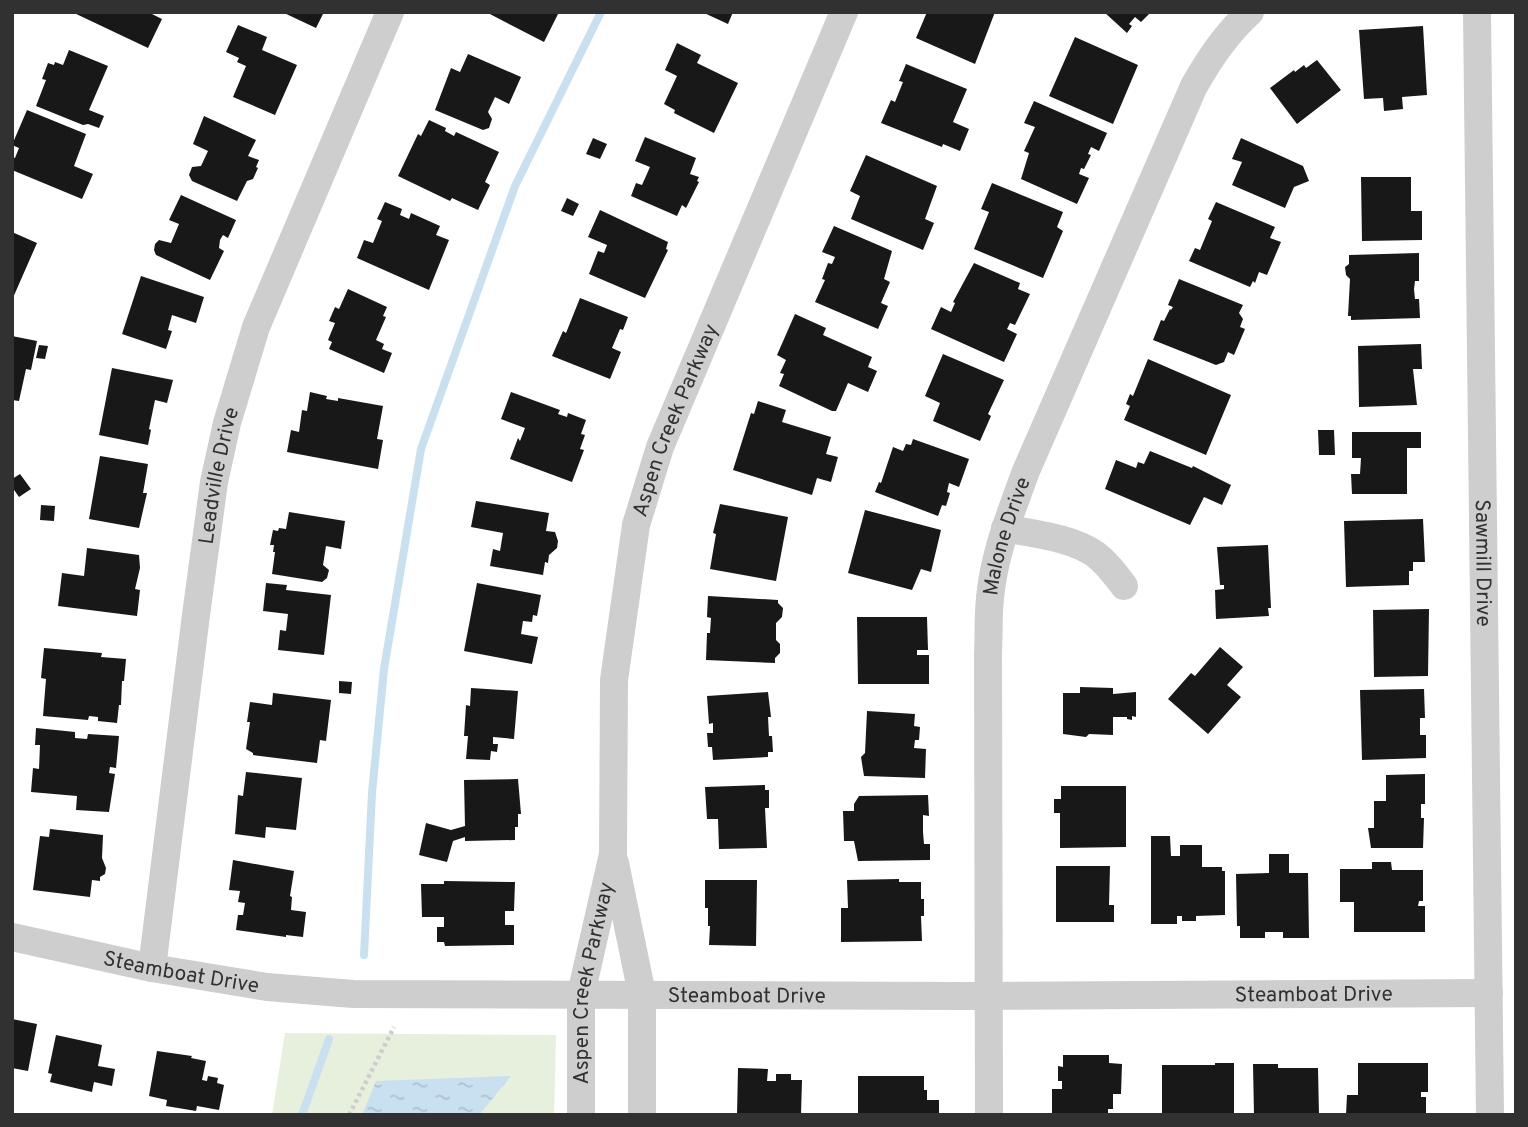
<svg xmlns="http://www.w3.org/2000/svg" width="1528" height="1127" viewBox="0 0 1528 1127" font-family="Overpass,sans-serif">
<defs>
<pattern id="water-ripples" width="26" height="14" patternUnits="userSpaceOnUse" patternTransform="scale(1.75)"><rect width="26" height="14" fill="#c8e0f0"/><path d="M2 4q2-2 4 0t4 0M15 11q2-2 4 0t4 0" fill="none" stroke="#acc1ce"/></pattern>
</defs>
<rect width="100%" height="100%" fill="#fff"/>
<path fill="#e7efdd" d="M285,1033L556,1035L554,1115H272Z"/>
<path fill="url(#water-ripples)" d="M511,1076L479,1115H362L376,1081Z"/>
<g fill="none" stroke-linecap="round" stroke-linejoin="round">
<path stroke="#c8e0f0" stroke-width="8" d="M364,955L372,793L384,669L421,449L515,186L601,12
M302,1115L329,1039"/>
</g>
<path fill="#181818" d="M72,12H148L162,19L148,48Z
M282,12H324L316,28Z
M486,12H559L544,42Z
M702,12H733L728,24Z
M927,12H995L975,64L916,38Z
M1104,12H1151L1141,22L1135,17L1129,24L1132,26L1127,33Z
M238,25L267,37L262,50L297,65L275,115L233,97L246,66L237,62L239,58L226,52Z
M1423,26L1427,95L1402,97L1403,109L1384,111L1383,98L1364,99L1359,30Z
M1075,37L1138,65L1113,124L1049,96Z
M677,43L701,55L697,63L738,83L714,133L674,113L675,110L664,104L677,76L665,70Z
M69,50L108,66L89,110L104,116L99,128L88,124L83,125L36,106L46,80L42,79L48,63L54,65L55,62L63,65Z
M468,54L521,77L509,104L495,97L488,112L492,119L489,128L483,130L435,110L451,68L460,72Z
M1317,60L1341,90L1297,124L1270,88L1294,70L1295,72L1304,65L1306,68Z
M906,64L967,89L953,122L969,129L960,151L943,144L942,147L881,123L891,100L895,102L903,82L899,81Z
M1034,101L1107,133L1099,151L1091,147L1088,154L1091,155L1084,169L1081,168L1079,174L1089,178L1077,204L1021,179L1029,153L1024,151L1035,127L1024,123Z
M27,110L86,134L74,166L93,174L82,199L12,170V157L15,158L19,148L12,145Z
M204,116L256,140L248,156L259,160L256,167L258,168L253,179L247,181L237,201L192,181L189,175L192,167L201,166L208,151L193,144Z
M429,120L446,128L445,131L454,136L456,132L499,152L485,182L490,185L478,210L452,198L450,201L398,176L418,134L421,136Z
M645,137L696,158L690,174L699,177L697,181L699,182L686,208L682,205L677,216L631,196L636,183L642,185L650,167L635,161Z
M593,138L607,144L600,159L586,154Z
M1241,138L1303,166L1309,181L1294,187L1285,208L1232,185L1242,162L1232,159Z
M866,155L937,186L925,219L934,223L923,250L851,219L860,196L850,191Z
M1361,177H1411V211H1422V240L1362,241Z
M992,183L1063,212L1057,227L1063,231L1043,278L974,249L989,212L981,209Z
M181,195L236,220L228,238L223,235L220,240L219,248L224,251L210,280L156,255L154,250L155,244L159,240L171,243L179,224L169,220Z
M567,198L579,204L573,216L561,211Z
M385,202L402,209L400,215L409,219L411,213L440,226L436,235L449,240L429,290L357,258L364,240L373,243L382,221L377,219Z
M1216,202L1275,227L1270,238L1281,242L1267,275L1259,272L1255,283L1253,281L1250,287L1189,261L1195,248L1200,250L1212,221L1208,219Z
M600,210L668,242L666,249L668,250L645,298L589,274L598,251L604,253L607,245L588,237Z
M834,226L892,251L884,279L890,282L881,303L888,306L878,329L815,302L825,280L822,279L828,263L832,264L835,257L822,252Z
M12,232L37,243L12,300Z
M1419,253V281H1415L1414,289L1415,299H1419L1420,318L1351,320V316H1348L1350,279L1346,275L1345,267L1349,264V255Z
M974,263L1020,283L1018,289L1030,294L1015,325L1010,323L1007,329L1017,334L1004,362L931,329L941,307L951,312L955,303L953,302Z
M141,276L204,297L196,323L172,315L168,330L172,331L166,349L122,334Z
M1179,279L1243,305L1239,313L1243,319L1240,327L1245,329L1234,355L1228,352L1224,362L1216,365L1153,340L1161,320L1164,321L1170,309L1171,310L1173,307L1168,305Z
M348,289L387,307L383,316L386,317L376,340L384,344L382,349L392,353L384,373L329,349L332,342L328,340L335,323L329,321L335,307L339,309Z
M580,298L628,317L623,330L620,329L612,348L621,352L610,379L552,356L563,331L566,333Z
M795,314L826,328L823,335L872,357L868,367L877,371L868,392L848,383L836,411H832L779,386L784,374L780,373L786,360L777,355Z
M12,336L37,341L31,370L26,369L19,401L12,400Z
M1421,344L1422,369H1413L1417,405L1359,407L1358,346Z
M39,345L48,346L45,359L36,358Z
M943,354L1004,380L988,414L991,416L980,441L933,421L940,403L925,396Z
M1148,359L1231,395L1206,455L1124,420L1130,406L1126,404L1130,394L1133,396Z
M112,368L173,380L167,403L155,400L149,429L151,430L148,445L99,435Z
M310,392L327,396L326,399L338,401V398L383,406L377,439L383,440L378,469L287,452L291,430L299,432L302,410L307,411Z
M511,392L560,410L558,414L567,417L568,413L586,420L581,434L585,435L580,449L584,450L572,482L510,459L518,438L520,441L525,428L501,419Z
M758,401L786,410L782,422L831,437L826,454L838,457L831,482L817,478L812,495L733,470L751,413L754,414Z
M1318,430H1334L1335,455H1319Z
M1352,432H1421V448H1407V494H1352L1351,474H1360L1361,458H1352Z
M913,439L969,459L959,487L949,483L947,492L950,493L946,506L942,505L938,516L875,492L879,482L881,483L893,447L903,451L906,444L911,445Z
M1150,451L1192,468L1193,466L1231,485L1222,505L1204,497L1190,525L1105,489L1116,460L1136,468L1138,462L1144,464Z
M100,456L148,464L143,493H147L139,528L89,519Z
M20,474L31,489L19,497L12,487V479Z
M476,501L549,513L546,531L555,532L558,541L557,548L549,555L548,563L545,562L543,575L490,566L493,549L500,551L503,533L471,527Z
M720,504L788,517L776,581L710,569L716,534L713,533Z
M41,505L55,506L54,521L40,520Z
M865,510L941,530L931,572L921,569L912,590L848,573Z
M289,512L345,521L341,549L326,546L323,565L329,570L327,578L322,582L272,574L275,552H273L274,545H270L273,530L278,531L279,528L286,529Z
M1423,519L1425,562H1413V571H1409V585L1346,587L1344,521Z
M1268,545L1271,608H1268L1269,616L1216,619L1215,590L1224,589V585H1220L1217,547Z
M87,548L139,555L140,568L135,589L140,590L137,616L58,606L62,573L84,576Z
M266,583L287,585L286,590L331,595L324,655L278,650L280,630L286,631L288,614L263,611Z
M477,583L541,595L537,616L533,615L532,622L523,621L521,634L538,637L532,664L464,651Z
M708,596L778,600V603L783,608L782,617L776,623V640L780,644V653L775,658V663L706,660L707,633H710L711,618L707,617Z
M1429,609L1428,676L1374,677L1373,610Z
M857,617H927L928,650H917V655H929V684H858Z
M1220,647L1243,667L1227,685L1241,697L1208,734L1168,699L1191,673L1195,676Z
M44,648L102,653L101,657L126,659L124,681H122L121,705H119L117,723L98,721V717L89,716L88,720L43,716L46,679L41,678Z
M339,681L352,682L351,694L339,693Z
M1080,687L1113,688V694L1136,692V717L1132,716V720L1127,719V717H1113V735L1089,734L1086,737L1063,734V693H1080Z
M471,688L518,691L514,739L493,737V744H498L497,752L491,751L490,760L466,759L468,736H464L466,705L470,706Z
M1424,689L1425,718H1420V735H1426V758L1362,760L1360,690Z
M768,692L771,717H768L769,736H772L773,752H768V757L713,760L712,747H708L707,733H713V723L709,724L707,696Z
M273,693L331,700L326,741L320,740L317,763L253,755V753L246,749L250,722H247L250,702L272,705Z
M867,711L915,714L914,726L920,727L919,740H915L914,748L926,749L925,778L864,776L861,757L865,753Z
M36,728L75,732V738L87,739L88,734L119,736L116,768L110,767L109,773L115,774L109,812L76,810L77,796L31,792L33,768L39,769L40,745H35Z
M246,772L302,778L296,830L266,827L265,838L235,834L238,795L243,796Z
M1425,774V804H1421V818H1424L1423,848H1371L1368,828H1374V801H1386V775Z
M518,779L521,814H518V827H515V840L465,841V837L453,841L447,862L419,855L426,823L451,830L465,826L464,780Z
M765,785V790H769V808H765L767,848L719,849L718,819H707L705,787Z
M1061,786H1126V847L1060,848V813H1054V799H1061Z
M928,795L929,816L923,815V832L924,844H930V860L858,861L854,841H844L843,811H854V804L859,796Z
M50,829L103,835L102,858L106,868L105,874L100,877V881L92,880L90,897L33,890L40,836L49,837Z
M1151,836H1170L1171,856H1180V845H1202V867H1222V871H1225V915L1196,916V921H1182V916H1177V924H1151Z
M1269,854H1289V873H1308L1309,938H1283V932H1265V938H1240V926H1237L1236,874L1269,873Z
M233,860L294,871L290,896L292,897L291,910L306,912L303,937L286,935V937L236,930L238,915H243L245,903L238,902L240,891L229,890Z
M1372,862H1391L1392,870H1423V901H1419L1418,906H1425V932H1354V902H1340V869H1372Z
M1056,866H1110L1109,905H1114V922H1056Z
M899,879V882H921V899H924V916H921L922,941L841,942V908H848L847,880Z
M705,880H757L756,946L709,945L710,926H708V908H705Z
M444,881L515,882L514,911H505V925H514V945L445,946L444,942H437V927H444V917H422L421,884H444Z
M12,1019L37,1024L28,1071L12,1068Z
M56,1035L102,1045L98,1066L115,1069L112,1086L94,1082L92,1092L50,1082L52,1074L48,1073Z
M157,1051L192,1056L191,1058L206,1061L202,1080L207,1081L208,1076L218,1078L217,1083L224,1085L219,1110L197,1106L196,1111L166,1106L167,1100L149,1096Z
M1063,1055H1109V1063L1122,1064L1121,1094H1113V1109H1108V1115H1052V1089H1062V1081H1058V1066L1063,1067Z
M1215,1063H1234V1115H1162V1065H1215Z
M1358,1063H1428V1092H1421V1097H1426V1115H1346L1347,1095H1358Z
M1253,1064H1278V1068H1318L1319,1115H1254Z
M738,1068L768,1069L767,1081H776V1074H791V1080H802L801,1115H737Z
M858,1076H924V1090H927V1100H939V1115H858Z"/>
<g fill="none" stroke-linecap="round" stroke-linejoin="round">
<path stroke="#cecece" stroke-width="4.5" stroke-dasharray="3.5 3.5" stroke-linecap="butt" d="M349,1115L394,1027"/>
<g stroke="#cecece" stroke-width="28">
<path id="s1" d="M1477,12L1490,1115"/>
<path d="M1005,528C1033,534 1070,537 1095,554C1107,563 1115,574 1124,586"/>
<path d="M615,863L642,994V1115"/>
<path id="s2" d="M12,937L152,968L267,987L353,994L958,996L1489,993"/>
<path id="s3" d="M152,968L196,615L214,482L227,423L256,327L390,12"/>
<path id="s4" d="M581,1115V994L613,854L614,680L636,525L660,447L844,12"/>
<path id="s5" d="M989,1115L988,653C989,634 988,616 990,598C994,554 1011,512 1026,471L1194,86C1210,58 1226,34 1250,12"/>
</g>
</g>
<g text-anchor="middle" stroke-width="7" stroke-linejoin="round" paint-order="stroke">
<g font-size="21" fill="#313131" stroke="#fff">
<text dy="7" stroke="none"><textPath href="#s4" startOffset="707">Aspen Creek Parkway</textPath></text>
<text dy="7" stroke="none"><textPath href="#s3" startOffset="497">Leadville Drive</textPath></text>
<text dy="7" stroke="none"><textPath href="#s5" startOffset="581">Malone Drive</textPath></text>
<text dy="7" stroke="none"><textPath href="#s1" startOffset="551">Sawmill Drive</textPath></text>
<text dy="7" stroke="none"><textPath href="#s2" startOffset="173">Steamboat Drive</textPath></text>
<text dy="7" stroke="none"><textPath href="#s4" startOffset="133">Aspen Creek Parkway</textPath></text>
<text dy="7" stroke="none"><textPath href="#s2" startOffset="1307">Steamboat Drive</textPath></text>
<text dy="7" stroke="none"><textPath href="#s2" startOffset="740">Steamboat Drive</textPath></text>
</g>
</g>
<rect width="1528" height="1127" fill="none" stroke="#313131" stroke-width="28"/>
</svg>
